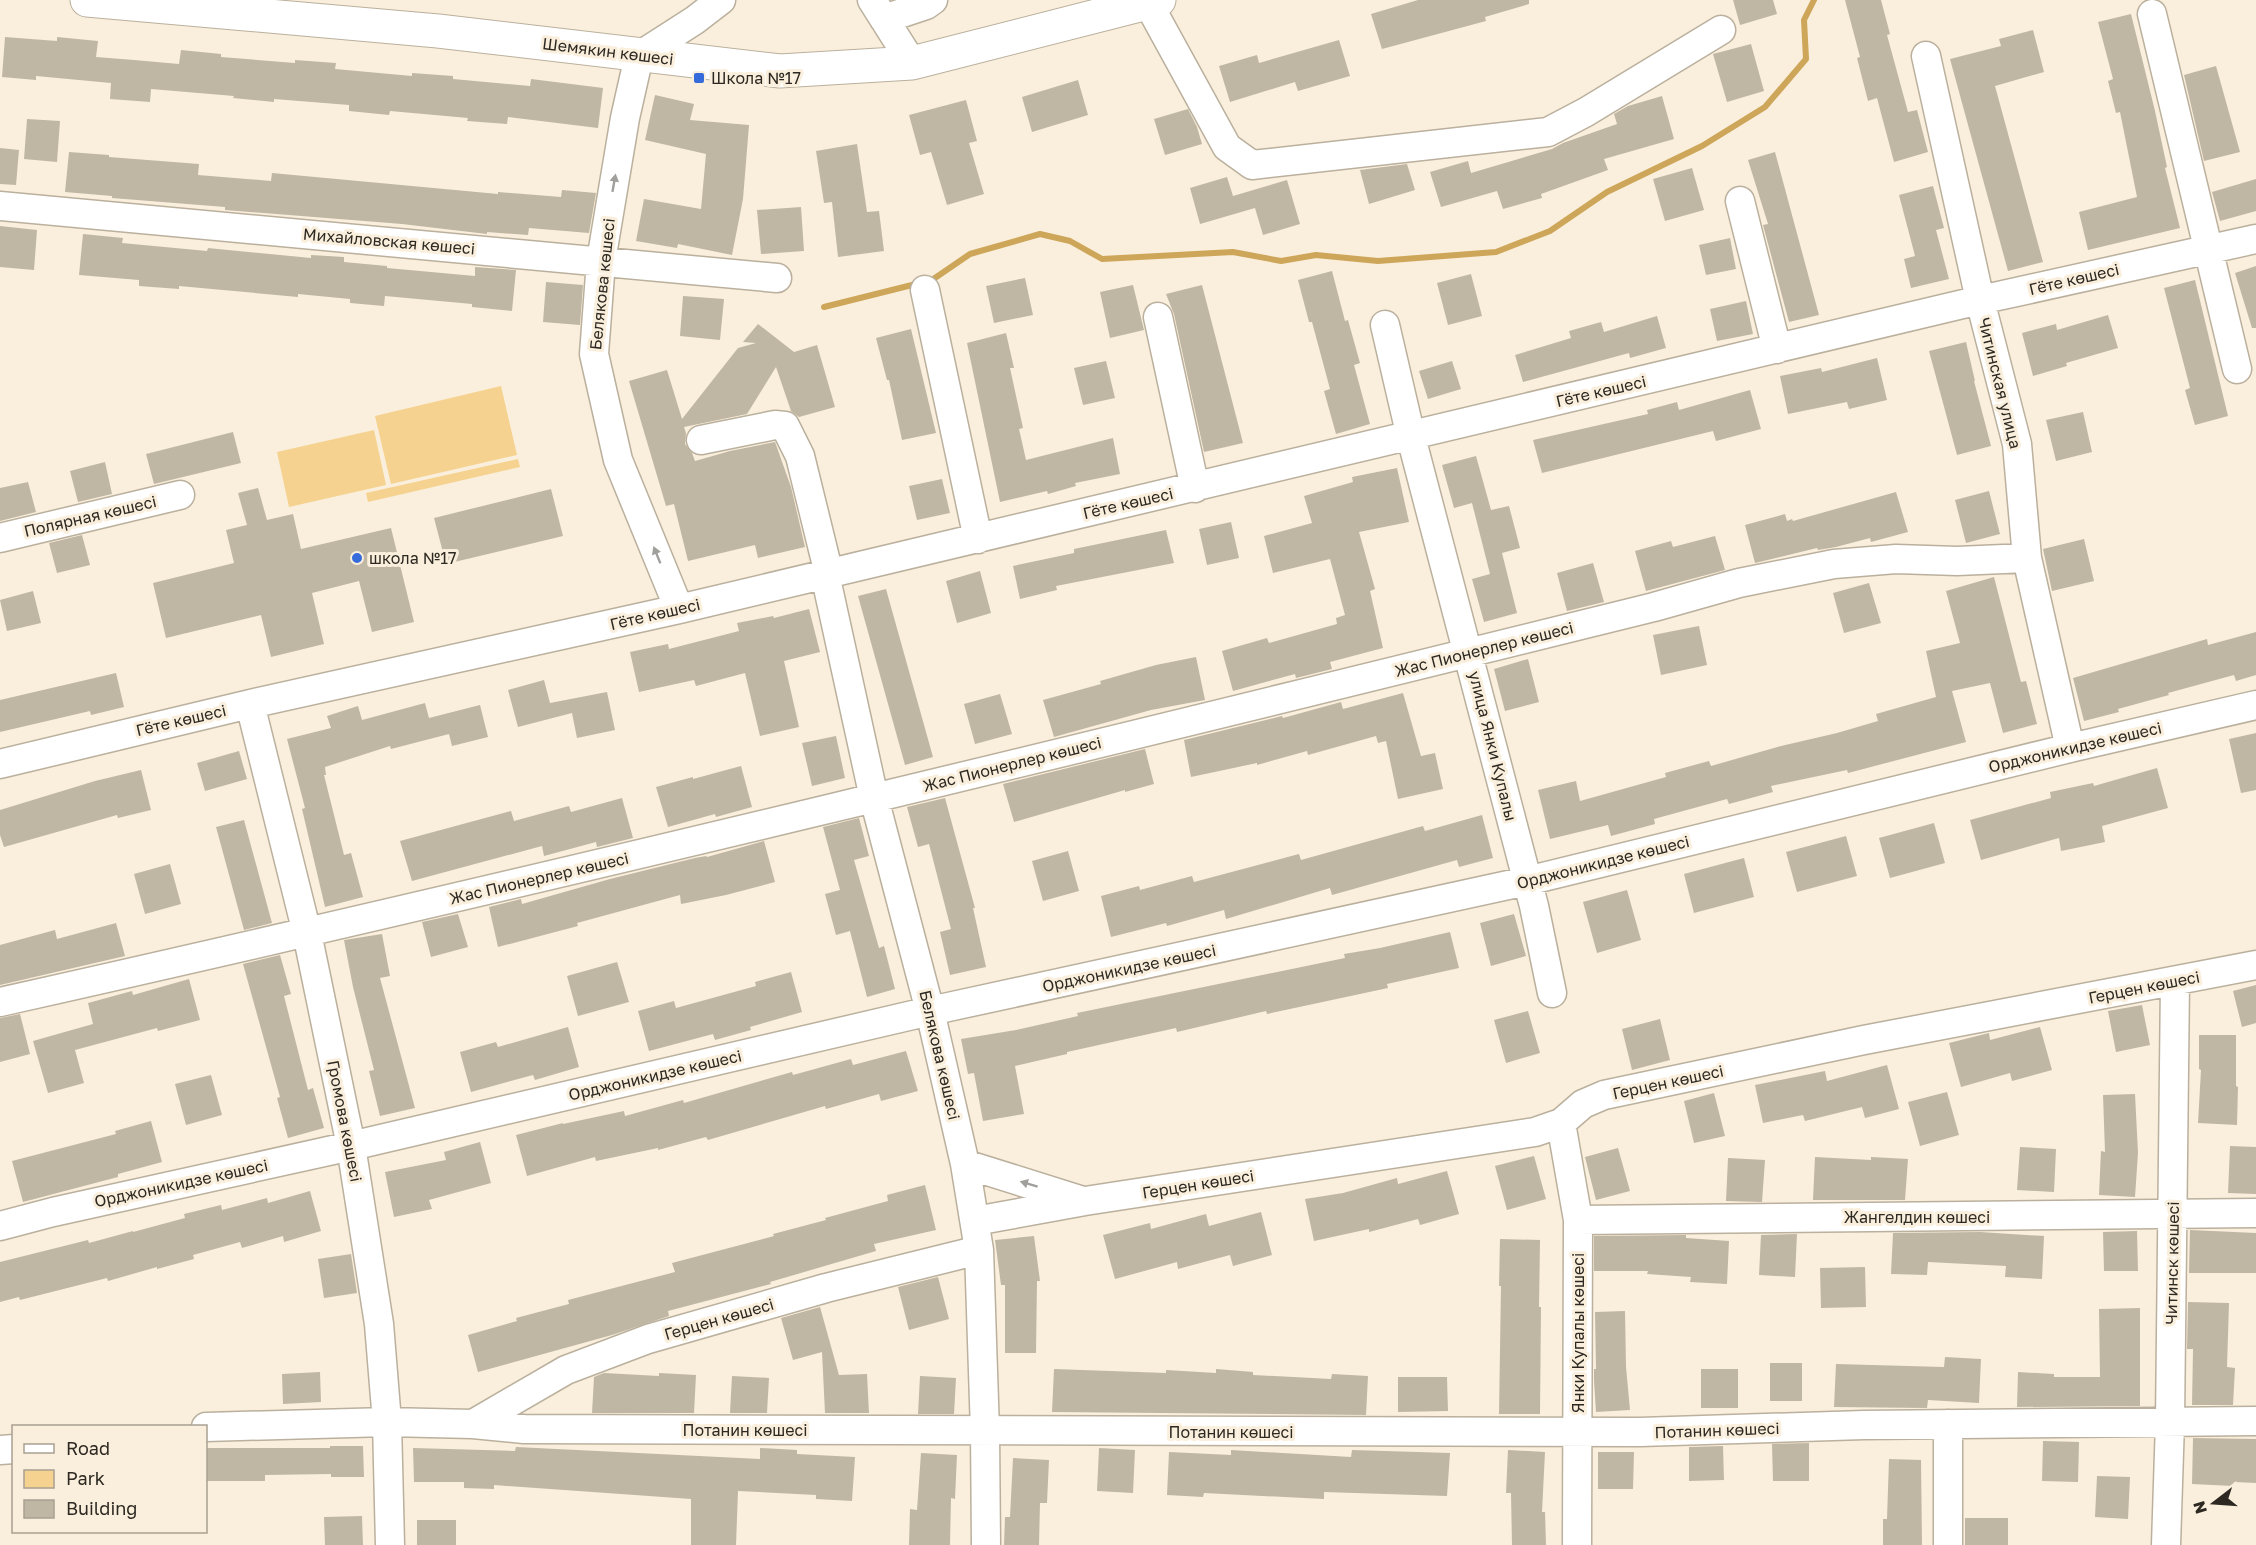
<svg xmlns="http://www.w3.org/2000/svg" width="2256" height="1545" viewBox="0 0 2256 1545" font-family="'Golos Text',sans-serif">
<rect width="100%" height="100%" fill="#faefdc"/>
<path fill="#f5d290" d="M501,386L517,455L391,484L375,416Z
M374,430L386,485L289,507L277,452Z
M518,459L520,467L368,502L366,493Z"/>
<g fill="none" stroke-linecap="round" stroke-linejoin="round">
<path stroke="#cda65a" stroke-width="6" d="M824,307L932,280L970,254L1040,234L1070,241L1102,259L1233,252L1281,261L1316,255L1378,261L1496,252L1550,231L1607,192L1702,146L1765,107L1806,59L1804,20L1814,0"/>
</g>
<path fill="#c0b6a4" d="M1418,0H1529V4L1485,17L1486,21L1382,49L1371,14Z
M1733,0H1773L1777,14L1740,25Z
M1845,0H1881L1890,34L1887,35L1908,112L1917,110L1928,152L1894,162L1877,98L1868,101L1857,58L1860,57Z
M2131,14L2155,111L2167,167L2165,168L2180,228L2088,250L2079,212L2137,197L2120,112L2116,113L2108,81L2113,79L2098,22Z
M2033,30L2044,72L1995,86L2043,262L2008,271L1950,59L2001,46L1999,39Z
M5,37L57,41V37L98,41L96,57L134,60L179,64L181,50L221,54V57L295,63V60L336,63L335,69L412,76V73L453,76V79L530,86L531,79L603,88L598,128L508,117L507,124L467,121L468,118L390,111L389,115L349,111V105L274,99V102L233,98L234,96L151,89L150,102L110,99L111,83L36,76V80L2,77Z
M1339,40L1350,76L1298,91L1295,82L1230,102L1219,66L1257,55L1259,63Z
M1751,44L1764,91L1727,102L1713,54Z
M2216,66L2240,152L2204,161L2184,75Z
M1078,80L1088,115L1032,132L1022,97Z
M655,95L694,104L690,120L749,125L743,199L732,255L678,244L677,248L636,241L644,199L701,209L706,154L645,140Z
M1662,96L1674,139L1604,159L1608,170L1541,194L1542,198L1503,209L1497,191L1441,207L1430,172L1468,161L1471,173L1552,149L1563,143L1617,124L1614,114L1628,106Z
M966,100L977,141L969,143L984,194L947,205L931,152L920,155L909,115Z
M1188,109L1197,127L1202,144L1165,155L1154,119Z
M27,119L60,121L57,162L24,159Z
M857,144L867,212L879,211L884,251L838,257L832,202L824,203L816,151Z
M0,148L19,150L16,185L0,184Z
M69,152L109,155V157L199,164L198,175L271,181L272,173L498,194V192L561,197L562,190L596,193L589,233L529,228L528,235L487,232V234L402,224L225,210V207L112,198V196L65,192Z
M1775,152L1819,315L1789,322L1763,225L1768,224L1748,160Z
M1407,164L1415,190L1369,204L1360,170Z
M1692,168L1704,210L1665,221L1653,179Z
M1227,177L1233,196L1287,180L1300,224L1263,235L1255,208L1200,224L1190,188Z
M2256,179V211L2220,221L2212,192Z
M1933,186L1944,228L1936,230L1949,279L1911,288L1904,259L1915,256L1899,195Z
M801,207L804,251L761,254L757,210Z
M0,226L37,230L34,270L0,267Z
M83,234L123,238L122,243L207,251L208,248L311,258V255L344,257V262L387,266V268L475,276V267L516,270L512,311L472,307V304L385,296L384,306L350,303V299L298,294V297L179,286V289L139,286V280L79,275Z
M1730,238L1736,269L1706,275L1699,245Z
M2256,266V328H2252L2235,273Z
M1332,271L1345,321L1348,320L1360,363L1354,365L1370,424L1336,434L1324,391L1330,389L1312,322H1309L1298,280Z
M1471,274L1482,316L1448,325L1437,283Z
M1025,278L1033,315L994,323L986,286Z
M2195,280L2228,416L2195,425L2185,390L2190,388L2164,288Z
M546,282L583,285L580,325L543,322Z
M1133,285L1144,330L1110,338L1100,292Z
M1202,285L1243,443L1204,452L1174,314L1166,294Z
M683,296L724,299L720,340L680,336Z
M1746,301L1753,334L1717,341L1710,309Z
M2108,315L2118,348L2066,363L2067,366L2033,376L2022,333L2056,324L2057,330Z
M1657,316L1666,348L1630,358L1629,353L1523,382L1515,355L1571,338L1569,331L1601,322L1604,332Z
M758,324L794,352L817,345L835,407L799,417L791,411L776,367L747,414L684,427L686,433L685,444L692,453L695,461L730,451L775,442L791,487L805,547L758,558L755,545L688,561L674,504L666,506L629,381L667,370L682,419L738,348L756,343L743,342Z
M911,329L936,433L902,440L889,380H887L876,338Z
M1006,333L1014,368H1010L1023,428L1019,429L1026,460L1113,438L1120,474L1075,483L1076,486L1048,494L1047,491L1000,502L967,343Z
M1966,342L1975,381H1974L1991,446L1957,455L1929,351Z
M1877,358L1887,400L1849,409L1847,402L1788,414L1780,376L1821,368L1822,372Z
M1106,361L1115,398L1083,405L1074,368Z
M1452,361L1461,389L1428,399L1419,371Z
M1750,390L1761,429L1716,441L1713,431L1542,473L1533,440L1648,414L1647,410L1677,402L1679,410Z
M2083,412L2092,452L2056,461L2046,420Z
M233,432L241,463L154,484L146,454Z
M1476,456L1491,510L1509,506L1520,548L1502,553L1517,613L1484,622L1472,579L1490,574L1472,503L1454,508L1442,465Z
M105,462L112,494L78,502L70,471Z
M1397,468L1409,522L1359,532L1375,589L1370,591L1383,648L1330,662L1332,669L1296,678L1295,674L1233,691L1222,651L1267,638L1269,643L1337,624L1336,618L1345,615L1330,559L1273,573L1264,536L1312,523L1304,496L1353,482L1352,477Z
M942,479L950,513L917,520L909,486Z
M28,482L36,512L0,521V488Z
M258,488L267,520L293,514L301,549L391,528L414,622L372,632L359,581L312,593L324,644L271,657L261,615L166,638L153,583L234,563L226,530L247,525L238,493Z
M551,489L563,536L446,564L434,518Z
M1989,491L2000,534L1966,543L1955,500Z
M1896,492L1908,532L1871,542L1870,538L1836,547L1818,550L1817,548L1755,563L1745,525L1785,514L1787,521L1792,519L1793,521Z
M1231,522L1239,558L1207,565L1199,529Z
M1166,530L1174,563L1056,586L1057,590L1020,599L1013,566L1074,553V549Z
M82,535L90,565L57,573L49,543Z
M1715,536L1725,570L1646,591L1635,551L1671,541L1673,547Z
M2084,539L2094,581L2052,591L2043,549Z
M1593,563L1604,602L1567,611L1557,573Z
M980,571L991,613L957,623L946,581Z
M1994,577L2021,682L2026,681L2037,724L2003,733L1990,683L1952,691L1966,742L1848,773L1847,770L1771,786L1773,792L1729,804L1727,799L1654,819L1655,824L1611,836L1608,825L1550,839L1538,790L1576,781L1580,801L1666,777L1665,773L1709,761L1711,766L1781,746L1837,733L1878,721L1876,714L1936,697L1926,651L1960,643L1946,591Z
M1869,583L1881,623L1844,633L1833,593Z
M886,589L933,757L905,765L858,596Z
M33,591L41,623L7,631L0,600Z
M809,609L820,652L784,661L799,727L760,736L745,673L696,686L694,680L639,692L630,652L668,644L669,649L739,631L737,623L773,616L774,618Z
M1699,626L1707,665L1661,675L1653,635Z
M2256,632V675L2236,681L2234,675L2168,693L2169,695L2118,709L2119,712L2084,721L2073,678L2207,639L2208,645Z
M1196,657L1205,700L1151,710L1054,737L1043,700L1101,684L1100,681L1156,665Z
M1528,659L1539,702L1505,711L1494,669Z
M116,673L124,707L91,715L90,711L0,732V700Z
M544,680L550,703L607,692L615,730L577,738L572,713L518,727L508,690Z
M1403,693L1421,756L1435,753L1443,789L1398,799L1386,741L1378,743L1376,736L1308,755L1307,751L1257,765V763L1191,777L1184,740L1282,716L1283,718L1341,702L1343,709Z
M1000,694L1012,734L975,744L964,704Z
M425,703L429,718L480,705L488,737L452,746L449,734L391,749L390,746L325,767L326,775H324L344,855L351,853L363,897L325,907L302,809L305,808L287,739L331,728L327,716L358,706L362,720Z
M2256,733V790L2241,793L2229,739Z
M836,736L845,778L812,786L802,743Z
M1145,749L1154,784L1125,792V790L1014,822L1003,784Z
M239,751L247,779L205,791L197,763Z
M741,766L752,807L716,817L715,814L668,827L656,787L693,777V779Z
M2157,768L2168,808L2102,826L2105,842L2061,851L2059,838L1981,860L1970,820L2051,798L2050,792L2093,783L2094,786Z
M141,770L151,810L118,818L117,815L4,847L0,835V810L95,781Z
M622,798L633,838L597,847L596,842L544,856L542,846L412,881L400,841L511,811L514,821L569,806L571,812Z
M945,798L975,908H973L986,967L950,975L940,932L951,929L929,844L918,847L907,807Z
M1482,815L1493,858L1459,867L1457,860L1332,895L1330,888L1226,919L1224,910L1167,926L1166,923L1111,937L1101,896L1139,886L1140,890L1192,876L1194,882L1299,854L1301,860L1423,826L1425,831Z
M859,818L869,856L854,860L879,948L884,946L895,989L867,997L850,931L836,935L825,894L840,890L823,827Z
M244,820L272,923L244,930L216,827Z
M1934,823L1945,863L1890,878L1879,838Z
M1846,836L1857,876L1797,892L1786,852Z
M764,841L775,882L726,895L681,904L680,895L577,923L578,926L498,947L489,907L521,899L522,904L610,879L695,858L706,856L707,857Z
M1068,851L1079,891L1043,901L1032,861Z
M1744,858L1754,897L1694,913L1684,874Z
M170,864L181,904L145,914L134,874Z
M1627,890L1641,940L1597,953L1583,902Z
M458,914L468,947L431,957L422,922Z
M1514,914L1526,956L1491,966L1480,923Z
M116,923L125,956L0,985V945L55,930L57,939Z
M1450,932L1459,968L1387,984L1388,988L1267,1014L1266,1011L1177,1032L1176,1028L1067,1052V1054L1015,1066L1024,1114L983,1121L974,1073L968,1074L961,1039L1016,1030L1078,1016L1077,1013L1345,958L1344,954L1380,948Z
M382,934L390,976L380,978L415,1108L380,1116L369,1071L374,1070L353,987L344,940Z
M280,955L291,994L284,996L308,1090L313,1088L324,1128L288,1138L277,1098L280,1097L243,964Z
M617,962L629,1002L578,1016L567,976Z
M791,972L802,1012L750,1027L751,1030L715,1040L713,1034L649,1051L638,1011L674,1001L676,1008L756,986L755,982Z
M189,979L200,1020L158,1031L157,1028L75,1050L84,1083L48,1093L33,1041L93,1024L88,1003L132,991L133,995Z
M2256,985V1023L2242,1027L2233,991Z
M2142,1005L2150,1045L2116,1052L2108,1011Z
M1528,1011L1540,1053L1506,1063L1494,1020Z
M20,1014L30,1054L0,1062V1018Z
M1660,1019L1670,1060L1632,1070L1622,1029Z
M568,1027L579,1067L535,1080L533,1075L471,1092L460,1052L496,1042L498,1047Z
M2040,1027L2052,1070L2012,1081L2010,1073L1961,1087L1949,1043L1989,1033L1990,1040Z
M2199,1035H2236V1086L2238,1087L2237,1125L2198,1123L2201,1070L2199,1069Z
M906,1051L918,1091L881,1101L879,1094L826,1109L825,1106L708,1140L706,1137L658,1150V1148L596,1161L595,1157L527,1176L516,1135L563,1123V1124L624,1111L625,1116L683,1100L684,1103L792,1072L793,1075L851,1059L853,1065Z
M1887,1065L1899,1109L1865,1118L1862,1107L1805,1121L1803,1115L1763,1123L1755,1085L1825,1071L1827,1081Z
M211,1075L222,1115L186,1125L175,1084Z
M1947,1092L1959,1135L1920,1146L1908,1102Z
M1714,1093L1725,1136L1694,1143L1684,1101Z
M2135,1094L2138,1153L2135,1197L2099,1195L2101,1151L2105,1152L2103,1095Z
M151,1121L162,1162L118,1174V1177L23,1202L12,1161L116,1134L115,1131Z
M480,1142L491,1183L429,1200L432,1209L394,1217L385,1172L446,1160L444,1152Z
M2230,1146L2256,1147V1194L2228,1193Z
M2020,1147L2056,1149L2054,1192L2017,1190Z
M1618,1148L1630,1191L1596,1200L1585,1157Z
M1534,1156L1546,1199L1507,1210L1495,1166Z
M1815,1157L1871,1160V1157L1908,1159L1905,1200H1813Z
M1728,1158L1765,1160L1762,1202L1726,1201Z
M1447,1171L1459,1214L1420,1225L1418,1219L1369,1232V1229L1314,1241L1305,1199L1343,1193L1397,1178L1398,1184Z
M925,1185L936,1230L874,1244L876,1251L770,1282L771,1284L668,1311L669,1316L612,1335L478,1372L468,1335L517,1321L516,1318L569,1304L568,1300L675,1272L672,1263L774,1236L773,1234L826,1220L825,1218L888,1201L887,1195Z
M310,1191L321,1231L284,1242L283,1236L242,1248L240,1242L193,1255L194,1259L157,1269V1267L108,1281L107,1278L20,1300L19,1297L0,1302V1262L88,1240L89,1243L133,1231V1232L185,1218L184,1214L221,1205L222,1210L267,1198L268,1203Z
M1261,1212L1272,1255L1233,1266L1230,1255L1178,1269L1177,1262L1115,1279L1103,1235L1150,1223L1151,1229L1206,1214L1209,1226Z
M2190,1230L2256,1233V1273H2189Z
M2137,1231L2138,1271H2104L2103,1232Z
M1980,1232L2044,1236L2042,1279L2005,1277L2006,1266L1928,1262L1927,1275L1891,1274L1893,1233Z
M1797,1234L1795,1277L1759,1275L1761,1235Z
M1686,1235V1238L1729,1241L1727,1284L1690,1282L1691,1277L1647,1274L1648,1271H1594V1236Z
M1034,1236L1040,1281H1037L1036,1353H1005V1285H1001L995,1240Z
M1500,1239L1540,1240L1539,1307H1541L1540,1414H1499L1501,1286H1499Z
M351,1254L357,1293L324,1298L318,1259Z
M1865,1267L1866,1307L1821,1308L1820,1268Z
M938,1277L949,1319L909,1330L898,1287Z
M2188,1302L2229,1303L2227,1367L2235,1368L2233,1405H2192L2193,1349H2187Z
M820,1307L839,1375L867,1374L869,1413H825L822,1352L793,1360L781,1318Z
M2140,1308V1406L2017,1407L2018,1372L2054,1374V1377H2100L2099,1309Z
M1625,1311L1626,1367L1630,1410L1596,1412L1594,1381V1369H1596L1595,1312Z
M1945,1357L1981,1359L1979,1403L1928,1400L1927,1408L1834,1407L1836,1364L1944,1367Z
M1770,1363H1802V1401H1770Z
M1054,1369L1166,1373V1370L1216,1373V1369L1253,1372V1375L1331,1379L1332,1374L1368,1376L1366,1415L1052,1412Z
M1701,1369H1738V1408H1701Z
M320,1372L321,1402L283,1404L282,1374Z
M604,1373L659,1376V1373L696,1375L694,1413H592L594,1377Z
M732,1376L769,1378L767,1413H730Z
M920,1376L956,1378L954,1414H918Z
M1398,1377H1447L1448,1411L1398,1412Z
M2193,1438L2256,1439V1483L2234,1482L2233,1486L2192,1484Z
M2043,1441L2079,1442L2078,1482L2042,1481Z
M1809,1443V1481H1773L1772,1444Z
M330,1446H363L364,1477H331V1474L265,1475V1481H206V1448H330Z
M1723,1446L1724,1480L1689,1481V1447Z
M516,1447L760,1459V1448L797,1450V1454L855,1457L852,1501L816,1499V1495L738,1491L736,1545H691V1499L494,1485V1489L464,1488V1482H414L413,1448L515,1451Z
M1099,1448L1135,1450L1133,1493L1097,1491Z
M1231,1450L1351,1457L1352,1450L1450,1453L1447,1496L1324,1492V1499L1204,1493L1203,1497L1167,1495L1169,1452L1231,1455Z
M1508,1450L1545,1452L1542,1512H1545L1546,1545H1512L1511,1493H1506Z
M1598,1452H1634L1633,1489H1598Z
M921,1453L957,1455L955,1499L951,1498L950,1545H909L910,1509L917,1510Z
M1013,1458L1049,1460L1047,1503H1040L1039,1545H1004L1005,1517H1010Z
M1889,1459L1921,1460L1922,1545H1883V1519H1887Z
M2097,1476L2130,1477L2128,1519L2095,1517Z
M362,1516L363,1545H325L324,1517Z
M1965,1518H2008V1545H1965Z
M417,1520H456V1545H417Z"/>
<g fill="none" stroke-linecap="round" stroke-linejoin="round">
<g stroke="#bab09d" stroke-width="31">
<path id="minor" d="M872,0L912,63
M1148,3L1227,147L1252,165L1548,132L1586,112L1721,30
M2152,14L2237,369
M884,19L926,5L933,0
M1926,56L1980,300L2017,444L2027,558L2070,748
M1740,201L1777,349
M0,206L777,278
M925,290L978,539
M1158,317L1195,488
M1385,325L1411,437L1534,906L1552,993
M701,440L775,425L785,426L800,456L829,574
M0,538L180,495
M825,574L874,798L930,1011L965,1164L979,1250L985,1432L986,1545
M679,609L618,460L594,354L601,261L625,118L639,56L695,20L721,0
M250,704L307,933L351,1146L379,1324L387,1422L390,1545
M0,764L250,704L679,609L1980,300L2256,239
M0,1002C553,878 1104,743 1654,607L1739,583L1834,564L1896,559L1957,561L2027,558
M1561,1123L1578,1220L1577,1545
M965,1164L1080,1200
M1578,1220L2256,1213
M975,1221L1085,1201L1535,1132L1561,1123L1583,1104L1604,1095L1864,1040L2256,965
M0,1226L53,1212L351,1146L930,1011L1527,881L2070,748L2256,705
M473,1424L566,1370L648,1339L826,1288L979,1250
M206,1427L387,1422L473,1424L524,1429L1640,1432L1864,1425L2256,1421
M0,1450L14,1449
M1948,1545V1424
M2166,1545L2170,1422L2175,981"/>
</g>
<g stroke="#bab09d" stroke-width="35">
<path id="major" d="M87,0L438,31L780,71L912,63L1159,0"/>
</g>
<use href="#minor" stroke="#fff" stroke-width="28"/>
<use href="#major" stroke="#fff" stroke-width="33"/>
</g>
<defs><path id="oneway-solid" d="M-6-.8H1V-3.2L6.5 0L1 3.2V.8H-6Z" transform="scale(1.5)"/></defs>
<g fill="#a09f9c">
<use href="#oneway-solid" transform="translate(614 183) rotate(-80)"/>
<use href="#oneway-solid" transform="translate(657 555) rotate(-112)"/>
<use href="#oneway-solid" transform="translate(1029 1184) rotate(-163)"/>
</g>
<g fill="#356bda" stroke="#faefdc" stroke-width="2">
<rect x="693" y="72" width="12" height="12" rx="3"/>
<circle cx="357" cy="558" r="6"/>
</g>
<g text-anchor="middle" stroke-width="6" stroke-linejoin="round" paint-order="stroke">
<g font-size="16" fill="#2d2922" stroke="#faefdc">
<text transform="translate(608 51) rotate(7)" y="6">Шемякин көшесі</text>
<text transform="translate(389 241) rotate(5)" y="6">Михайловская көшесі</text>
<text transform="translate(2074 279) rotate(-13)" y="6">Гёте көшесі</text>
<text transform="translate(602 284) rotate(-84)" y="6">Белякова көшесі</text>
<text transform="translate(2000 383) rotate(76)" y="6">Читинская улица</text>
<text transform="translate(1601 391) rotate(-13)" y="6">Гёте көшесі</text>
<text transform="translate(1128 503) rotate(-13)" y="6">Гёте көшесі</text>
<text transform="translate(90 516) rotate(-13)" y="6">Полярная көшесі</text>
<text transform="translate(655 614) rotate(-13)" y="6">Гёте көшесі</text>
<text transform="translate(1484 649) rotate(-14)" y="6">Жас Пионерлер көшесі</text>
<text transform="translate(181 720) rotate(-13)" y="6">Гёте көшесі</text>
<text transform="translate(1493 746) rotate(76)" y="6">улица Янки Купалы</text>
<text transform="translate(2075 747) rotate(-13)" y="6">Орджоникидзе көшесі</text>
<text transform="translate(1012 764) rotate(-14)" y="6">Жас Пионерлер көшесі</text>
<text transform="translate(1603 862) rotate(-14)" y="6">Орджоникидзе көшесі</text>
<text transform="translate(539 878) rotate(-13)" y="6">Жас Пионерлер көшесі</text>
<text transform="translate(1129 968) rotate(-12)" y="6">Орджоникидзе көшесі</text>
<text transform="translate(2144 987) rotate(-11)" y="6">Герцен көшесі</text>
<text transform="translate(940 1055) rotate(77)" y="6">Белякова көшесі</text>
<text transform="translate(655 1075) rotate(-13)" y="6">Орджоникидзе көшесі</text>
<text transform="translate(1668 1082) rotate(-12)" y="6">Герцен көшесі</text>
<text transform="translate(345 1121) rotate(79)" y="6">Громова көшесі</text>
<text transform="translate(181 1183) rotate(-12)" y="6">Орджоникидзе көшесі</text>
<text transform="translate(1198 1184) rotate(-9)" y="6">Герцен көшесі</text>
<text x="1917" y="1223">Жангелдин көшесі</text>
<text transform="translate(2172 1263) rotate(-89)" y="6">Читинск көшесі</text>
<text transform="translate(719 1319) rotate(-16)" y="6">Герцен көшесі</text>
<text transform="translate(1578 1333) rotate(-90)" y="6">Янки Купалы көшесі</text>
<text x="745" y="1436">Потанин көшесі</text>
<text transform="translate(1717 1430) rotate(-2)" y="6">Потанин көшесі</text>
<text x="1231" y="1438">Потанин көшесі</text>
</g>
<g font-size="16" fill="#2d2922" stroke="#faefdc" text-anchor="start">
<text x="711" y="84">Школа №17</text>
<text x="369" y="564">школа №17</text>
</g>
</g>
<rect x="12" y="1425" width="195" height="108" fill="#faefdc" stroke="#a8a092" stroke-width="1.5"/>
<rect x="24" y="1444" width="30" height="9" fill="#ffffff" stroke="#a8a092" stroke-width="1.5"/>
<text x="66" y="1455" font-size="18" fill="#2d2922">Road</text>
<rect x="24" y="1470" width="30" height="18" fill="#f5d290" stroke="#a8a092" stroke-width="1.5"/>
<text x="66" y="1485" font-size="18" fill="#2d2922">Park</text>
<rect x="24" y="1500" width="30" height="18" fill="#c0b6a4" stroke="#a8a092" stroke-width="1.5"/>
<text x="66" y="1515" font-size="18" fill="#2d2922">Building</text>
<g transform="translate(2214 1503) rotate(253)" stroke="#faefdc" stroke-width="4.5" paint-order="stroke">
<path d="M0-4.5L10 22L0 15L-10 22Z" fill="#2d2922"/>
<text y="-9" font-size="16" font-weight="bold" text-anchor="middle" fill="#2d2922">N</text>
</g>
</svg>
